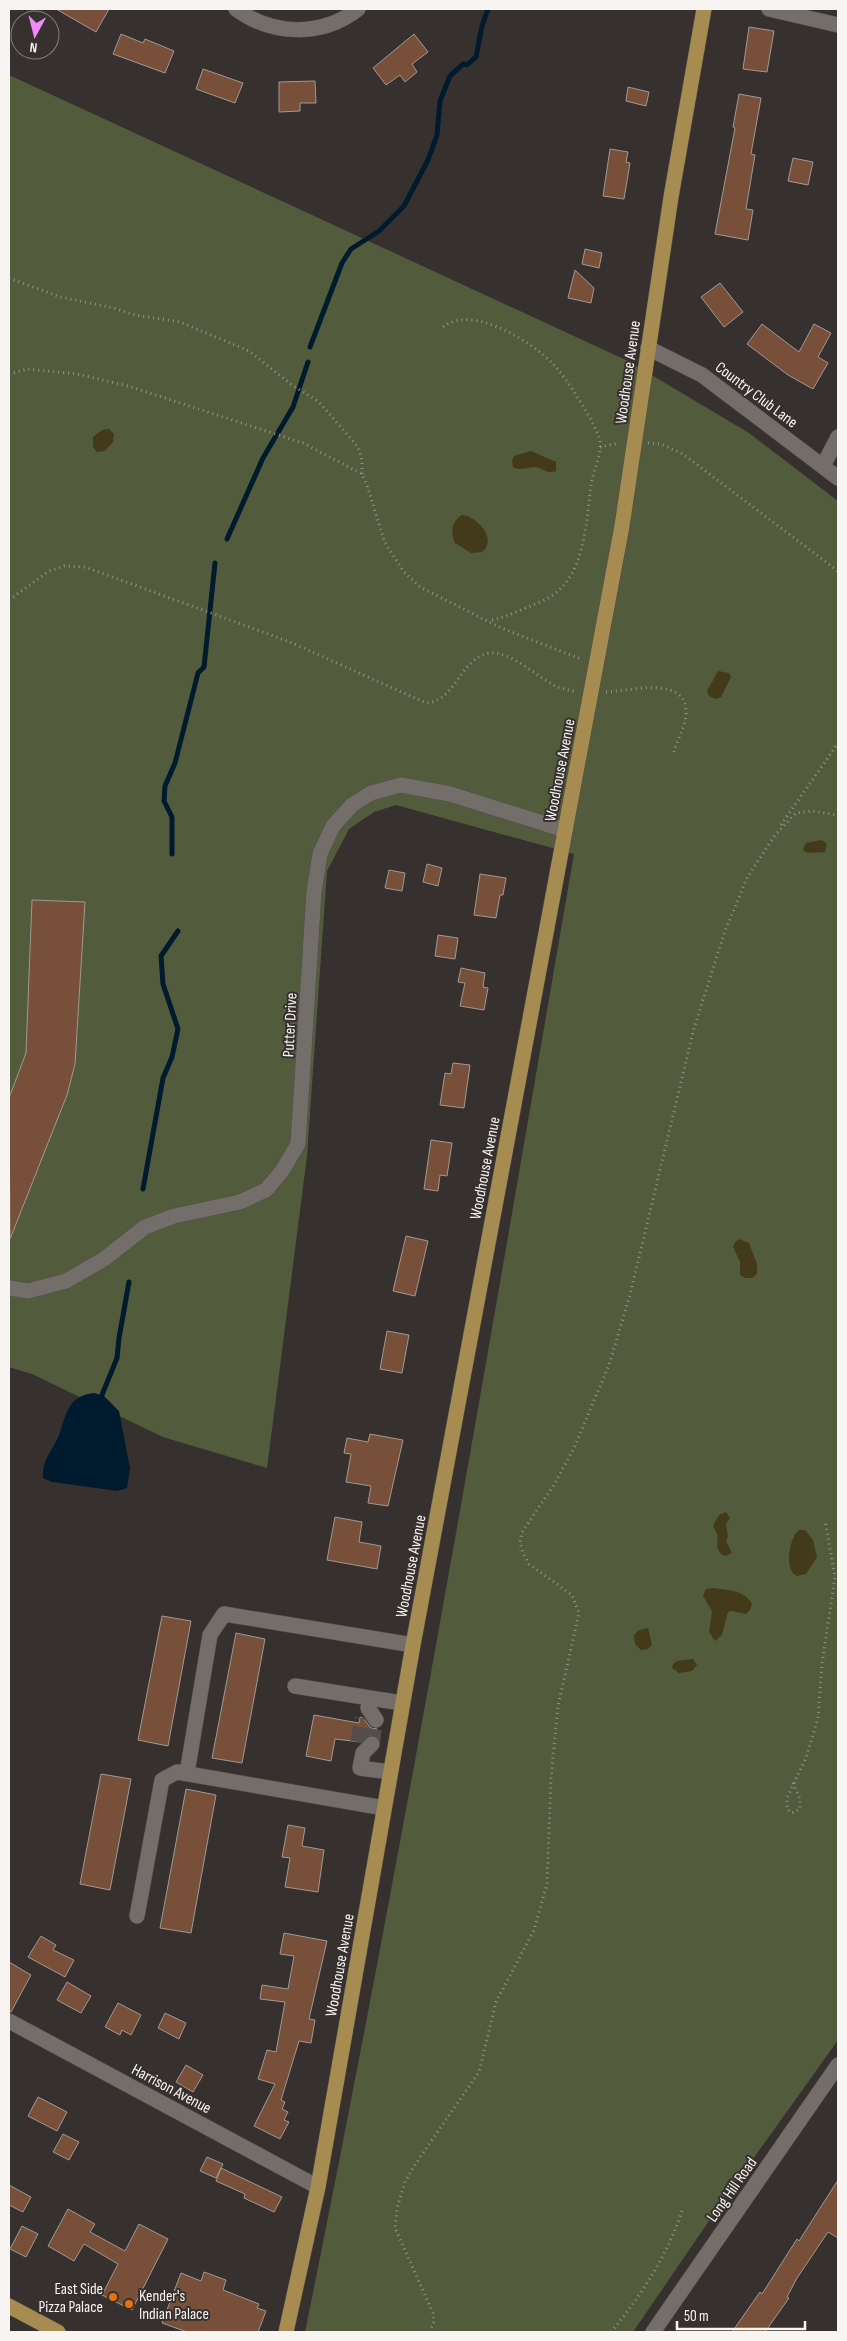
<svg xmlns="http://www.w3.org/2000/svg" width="847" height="2341" viewBox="0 0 847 2341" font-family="'Sofia Sans Condensed',sans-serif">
<rect width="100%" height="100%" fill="#36312e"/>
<path fill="#525c3d" d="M9,75L628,361L749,433L838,501V2040L713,2215L633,2332H305C405,1842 489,1347 574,854L396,805L374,812L349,829L327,871L307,1156L267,1468L163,1437L32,1374L9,1367Z"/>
<path fill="#423a19" d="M109,429L114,434L113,442L105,451L97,452L93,447V437L102,430Z
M531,451L556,462V471C547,475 542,467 533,467C525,468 521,471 513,467L512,461L514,456Z
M462,515C477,516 498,539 482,552L471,553L455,543C450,532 452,521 462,515Z
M718,671L729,673L731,677L721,697L716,699L709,696L707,691Z
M822,840L827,844L825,852L808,853L803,850L806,843Z
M739,1239L749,1243L757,1264V1274L752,1278H745L740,1275V1262L733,1247L735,1242Z
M726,1512L730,1518L726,1524L728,1536L726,1541L732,1553L726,1556L722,1555C714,1545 719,1543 717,1534C716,1531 714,1528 713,1526L719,1515Z
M799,1530H805L813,1540L817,1557L806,1574L797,1576C783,1570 790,1536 799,1530Z
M713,1588C727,1590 745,1590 752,1604L750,1610L746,1614L732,1611L728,1612L722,1635L715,1641L709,1632L712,1611L703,1596L706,1589Z
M648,1628L652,1645L648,1649L641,1650L635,1644L634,1635L639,1630Z
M693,1659L697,1665L692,1671L679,1673L672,1668L673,1664L677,1661Z"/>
<path fill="#001b2d" d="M94,1393L104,1396L119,1411L130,1468L127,1488L118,1491L52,1482L43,1478C42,1459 52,1452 59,1435C67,1414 67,1396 94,1393Z"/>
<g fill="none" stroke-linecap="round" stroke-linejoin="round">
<path stroke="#001b2d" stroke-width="5" d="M310,347L342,263L351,249L379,231L404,206L428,160L437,135L440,101L450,76L463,64L467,65L476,57L482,26L488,9
M227,539L263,458L293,407L308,362
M172,854V817L164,801L165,786L175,763L198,673L204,667L215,563
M143,1189L163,1078L172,1057L178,1029L163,984L161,956L178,931
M102,1395L117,1358L119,1338L129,1282"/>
</g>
<path fill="#785039" stroke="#a09996" d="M56,9H109L96,32Z
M749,27L774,31L767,72L743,69Z
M121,34L143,43L145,39L174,51L165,73L113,54Z
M414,34L428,52L412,64L417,72L405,82L400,75L386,85L373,68Z
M203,69L243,83L235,103L196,89Z
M315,81L316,103H300V111L279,112V82Z
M628,87L649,92L646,106L626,101Z
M739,94L761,98L751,154L755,155L746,209L753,210L748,240L715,234L735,128L733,127Z
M610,149L628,152L626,162L630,163L624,199L603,196Z
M793,158L813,162L808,185L788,181Z
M585,249L602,253L599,268L582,264Z
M575,270L594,288L591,303L568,298Z
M720,283L743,312L724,327L701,297Z
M762,324L799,352L814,324L831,333L818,357L828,363L813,389L788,375L747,344Z
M427,864L442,868L438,886L423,882Z
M389,870L405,873L402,891L385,888Z
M480,874L506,878L503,895H500L496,918L474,915Z
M32,900L85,902L75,1064L67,1095L10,1239L9,1098L26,1053Z
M438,935L458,938L455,959L435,956Z
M461,968L485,973L483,987L488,988L484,1010L460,1006L465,983L458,982Z
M453,1063L470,1065L464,1108L440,1105L445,1073L451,1074Z
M431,1140L452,1143L447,1176L440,1175L438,1191L424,1189Z
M406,1236L428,1241L415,1296L393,1291Z
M387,1331L409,1335L402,1373L380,1369Z
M370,1434L403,1440L388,1506L368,1503L371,1486L346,1482L351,1454L344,1453L347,1438L368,1442Z
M335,1517L362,1522L359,1542L381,1546L377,1569L327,1560Z
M162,1616L191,1621L168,1746L138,1740Z
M236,1633L265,1639L242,1763L212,1758Z
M314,1715L359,1723L360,1717L363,1718L371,1728L377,1729L376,1736L369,1735L361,1742L335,1739L331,1761L306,1756Z
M101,1774L131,1779L110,1890L80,1884Z
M186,1789L216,1795L191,1933L160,1928Z
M288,1825L305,1828L302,1846L324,1850L318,1892L285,1887L290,1858L282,1857Z
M284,1933L327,1941L309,2019L315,2020L311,2043L299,2041L281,2100L285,2102L282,2109L288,2112L284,2120L289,2122L280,2139L254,2126L275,2084L258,2079L267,2050L276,2052L285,2002L260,1999L262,1985L288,1989L294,1956L280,1954Z
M41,1936L56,1945L53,1950L74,1960L65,1977L28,1957Z
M9,1962L31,1975L11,2012H9Z
M67,1982L91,1996L81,2013L57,2000Z
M118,2003L141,2015L131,2035L122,2030L120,2035L105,2027Z
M165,2013L186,2023L179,2039L158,2028Z
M186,2065L203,2075L193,2092L176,2082Z
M38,2097L67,2112L57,2131L28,2116Z
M63,2134L79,2142L69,2160L53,2152Z
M207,2157L223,2164L221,2168L282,2197L274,2212L244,2198L245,2194L216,2181L221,2168L216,2178L200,2171Z
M838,2180V2238L828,2232L797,2278L787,2297L789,2298L765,2332H732L760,2292L762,2294L797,2239L799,2241Z
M9,2185L31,2197L23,2212L9,2205Z
M68,2209L95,2224L90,2232L125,2251L139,2224L168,2239L132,2310L102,2295L118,2264L84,2244L74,2261L48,2246Z
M22,2226L38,2234L26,2257L10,2249Z
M204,2272L226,2280L223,2290L259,2304L257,2308L266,2311L258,2332H187L162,2323L181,2273L201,2281Z"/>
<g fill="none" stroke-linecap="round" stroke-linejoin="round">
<path stroke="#534e4b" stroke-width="15" stroke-dasharray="15 8" stroke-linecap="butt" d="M358,1742L362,1718
M372,1744L376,1720"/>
<g stroke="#524e4b" stroke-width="16">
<path id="minor" d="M236,9C273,36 322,37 358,9
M769,9L838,25
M648,348L702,375L838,478
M823,466L838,437
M9,1288L28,1291L66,1281L104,1259L145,1227L174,1216L240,1202L266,1190L282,1171L298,1144L314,892L320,854L333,826L352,805L371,793L401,785L450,794L565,830
M295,1686L370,1698L368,1708L376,1720
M370,1698L402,1703
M372,1744L363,1753L360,1768L390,1772
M187,1773L210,1635L224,1614L413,1645
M137,1916L162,1780L177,1772L384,1808
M9,2021L318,2187
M653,2332L838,2065"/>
</g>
<g stroke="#524e4b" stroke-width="16">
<path id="major" d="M9,2306L58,2332
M286,2332L318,2187L413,1645L622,526L671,197L704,9"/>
</g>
<path stroke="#95918f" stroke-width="3" stroke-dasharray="1 4" stroke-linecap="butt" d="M9,278L60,297L114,308L135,315L180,322L249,351L292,385L319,402L358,447L362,460V474
M443,327C473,304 530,341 553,364C565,375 597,426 600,441C602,455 593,471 591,485C587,516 585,563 563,586C554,597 540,602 528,607C514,613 502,618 488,621
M9,374L27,369L77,374L128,386L303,443L362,474L368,488L385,543L404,572L420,587L501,628L581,659
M648,443L661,444L683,454L838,571
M600,447L619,443
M9,600L49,571L64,566L85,567L290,642L426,703C457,701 459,658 490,653C510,651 538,677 555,686C562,689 569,690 577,692
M606,692C629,691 689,674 686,715C685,728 677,740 674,752
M781,825L838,743
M793,1783L800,1799V1809L792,1813L787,1809V1798L806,1758L818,1718L822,1664L835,1577L825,1520
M429,2332L434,2322L433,2313L395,2228L397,2208L405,2182L414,2166L479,2072L496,2002L534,1930L547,1884L551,1777L558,1706L579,1613L572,1595L529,1564L523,1553L520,1543L522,1532L554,1485L574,1448L609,1365L630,1295L694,1028L725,931L747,878L775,835L796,813L813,811L838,815
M611,2332C642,2295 668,2254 683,2208"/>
<use href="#minor" stroke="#746e6a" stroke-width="15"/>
<use href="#major" stroke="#a78c51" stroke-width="15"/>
</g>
<g fill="#e8710a" stroke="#36312e" stroke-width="2">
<circle cx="113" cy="2297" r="5"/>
<circle cx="129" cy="2304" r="5"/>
</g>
<g text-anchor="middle" stroke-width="4" stroke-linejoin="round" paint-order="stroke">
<g font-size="16" fill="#f7f4f2" stroke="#36312e">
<text transform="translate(627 372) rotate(-82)" y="6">Woodhouse Avenue</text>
<text transform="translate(757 394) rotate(37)" y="6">Country Club Lane</text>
<text transform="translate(559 770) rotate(-79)" y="6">Woodhouse Avenue</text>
<text transform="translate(289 1025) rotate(-87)" y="6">Putter Drive</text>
<text transform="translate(484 1168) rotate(-79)" y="6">Woodhouse Avenue</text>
<text transform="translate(410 1566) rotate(-79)" y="6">Woodhouse Avenue</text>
<text transform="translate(339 1965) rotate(-80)" y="6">Woodhouse Avenue</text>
<text transform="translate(172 2088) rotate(28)" y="6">Harrison Avenue</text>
<text transform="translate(731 2189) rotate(-55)" y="6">Long Hill Road</text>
</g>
<g font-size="16" fill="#f7f4f2" stroke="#36312e" text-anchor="end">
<text x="103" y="2294">East Side<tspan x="103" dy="18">Pizza Palace</tspan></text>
<text x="139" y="2301" text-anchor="start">Kender's<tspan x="139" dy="18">Indian Palace</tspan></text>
</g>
</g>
<rect width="847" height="2341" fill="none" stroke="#f7f4f2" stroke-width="20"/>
<g transform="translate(35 35) rotate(187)"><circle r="24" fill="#36312e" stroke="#837f7c"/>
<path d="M0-4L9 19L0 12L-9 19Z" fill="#ee8bf8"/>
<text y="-8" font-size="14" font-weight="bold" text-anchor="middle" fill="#f7f4f2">N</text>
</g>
<path d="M677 2321v8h128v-8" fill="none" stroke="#f7f4f2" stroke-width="2.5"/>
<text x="684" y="2321" font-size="15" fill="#f7f4f2" stroke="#36312e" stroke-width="4" paint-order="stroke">50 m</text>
</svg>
